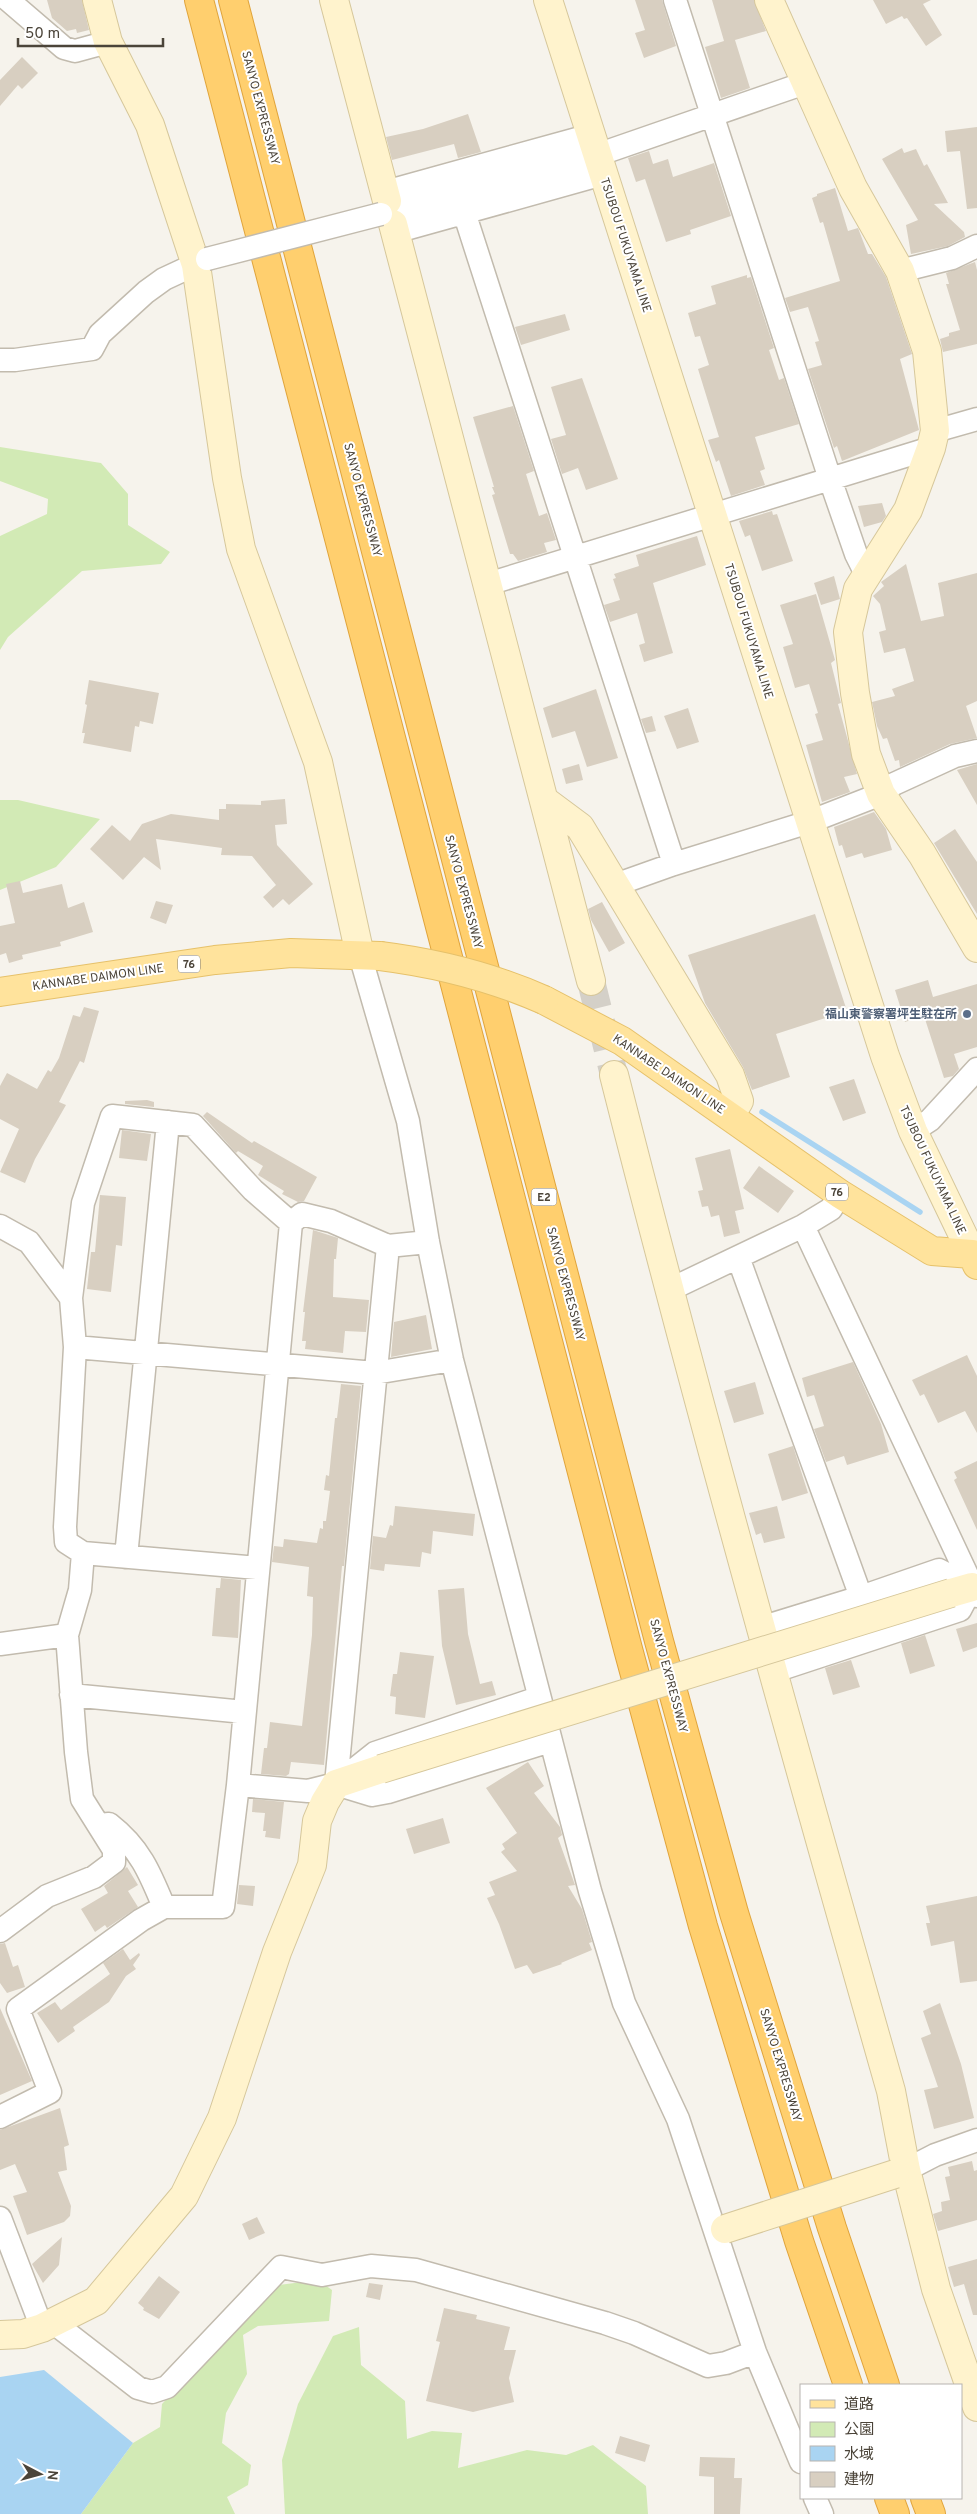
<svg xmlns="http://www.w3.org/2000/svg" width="977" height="2514" viewBox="0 0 977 2514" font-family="Overpass,'Noto Sans JP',sans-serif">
<rect width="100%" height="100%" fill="#f6f3ec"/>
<path fill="#d2eab5" d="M0,447L101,463L128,494V525L170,552L161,564L82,571L8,637L0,650V536L47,514L48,499L0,481Z
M0,800H18L100,819L56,867L0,890Z
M318,2280L332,2290L329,2321L258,2326L243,2335L247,2374L226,2413L222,2443L251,2465L248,2485L227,2497L235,2514H81L133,2443L160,2427L162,2404L271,2286Z
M359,2327L361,2365L405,2401L407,2439L432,2431L462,2433L458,2468L527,2450L566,2455L593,2445L646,2486L648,2514H285L282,2460L298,2404L333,2336Z"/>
<path fill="#a9d4f2" d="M44,2370L133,2443L81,2514H0V2377Z"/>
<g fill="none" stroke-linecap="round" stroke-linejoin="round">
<path stroke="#a9d4f2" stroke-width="5.5" d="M762,1112L920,1212"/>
</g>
<path fill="#d8cfc1" d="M47,0H82L89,30L77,33L76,29L67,31L52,18Z
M635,0H662L676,46L644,58L635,33L645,30Z
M712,0H754L766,31L735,40L750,88L721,98L705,47L724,41Z
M873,0H931L923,4L942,35L926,46L907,18L904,19L902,16L886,24Z
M22,57L38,73L22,89L18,85L0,106V80Z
M468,114L481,152L458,158L454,144L392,160L386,137L423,129Z
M977,127V208L967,209L960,151L947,152L945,131Z
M902,148L904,153L916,149L924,166L927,164L948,203L934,204L964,232L965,237L948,246L911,254L906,225L918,220L882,159Z
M649,151L653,164L668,159L673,177L714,163L731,216L690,230L691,234L666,242L645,179L636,182L628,158Z
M835,188L848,231L858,228L868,254H872L886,277L912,354L900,359L919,430L842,461L837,446L834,448L808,369L822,365L815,342L819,341L808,307L790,312L785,298L840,281L823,222L820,223L812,198L817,196V194Z
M975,262L977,270V344L943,352L940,339L949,336V333L960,330L946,284H949L946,273Z
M747,275V278L751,277L774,348L769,350L779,380L784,378L799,424L755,437L765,469L760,471L765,485L731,496L719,460L716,462L708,440L719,437L698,369L709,365L700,336L695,337L688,313L716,304L711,286Z
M565,314L570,330L521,345L515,327Z
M582,378L618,479L586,490L578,468L562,474L551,439L566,435L551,387Z
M513,406L534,471L526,474L539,516L547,513L556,540L544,543L547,552L518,561L513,554H510L492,495L495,494L492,487H494L473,417Z
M882,503L886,516L882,522L864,527L858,506Z
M772,511L773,515L777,514L793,561L762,571L750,535L745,537L739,521Z
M697,536L706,565L653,583L673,653L644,662L639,645L645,643L637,613L610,622L604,605L620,600L613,579L616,578L614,574L639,566L636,555Z
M906,564L921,621L944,616L938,583L977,573V701L966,706L977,738L950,744L900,767L899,760L895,761L887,738L883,739L877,726L872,702L895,696L892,689L914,681L905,648L884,653L879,632L886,630L880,604L873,596L884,586L881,582Z
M834,576L840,599L821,605L814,583Z
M816,594L835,660L831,663L841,703L838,704L857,774L844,777L850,792L822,802L806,745L823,740L815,714L818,713L809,684L795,688L783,647L793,644L780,605Z
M89,680L159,693L153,724L140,721L139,727L135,726L131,752L83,743L85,733H82L87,705L85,704Z
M596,689L618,758L587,767L575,731L552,738L543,708Z
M688,708L699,742L677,749L664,716Z
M652,716L656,731L646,733L641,719Z
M579,764L583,780L566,784L562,769Z
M977,764V805L957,770Z
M285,799L287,824L275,825L277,845L313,884L289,905L283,899L273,908L263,897L276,885L252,856L221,855L222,848L156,839L161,870L144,857L123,880L90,849L112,825L130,841L142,824L171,814L219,820V809H226V804L261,805V801Z
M874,812L886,829L892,850L864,858L862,853L846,858L842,845L839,846L834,827Z
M955,829L977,862V914L934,843Z
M20,881L23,893L62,884L68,908L84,902L93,932L60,942L61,946L22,955L23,959L9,963L6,953L0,955V926L15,923L6,884Z
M156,901L173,905L166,924L150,918Z
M602,902L625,943L609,952L591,920L588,909Z
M815,914L847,1011L776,1034L790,1077L752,1090L743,1067L705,1003L688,955Z
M928,980L933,997L977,984V1047L954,1054L959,1069L953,1076L944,1078L925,1019L917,1021V1018L905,1022L895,990Z
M84,1007L99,1011L84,1063L80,1061L59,1102L66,1105L35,1159L25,1183L0,1172L19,1129L0,1119V1086L7,1073L37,1089L48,1070L51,1072L59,1058L73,1015L80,1017Z
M854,1079L866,1113L843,1121L829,1087Z
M147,1100L154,1102V1107L125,1104V1101Z
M207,1112L252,1143L254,1141L317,1177L304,1201L298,1202L282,1194L284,1191L258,1175L263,1166L238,1151L236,1153L203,1116Z
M122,1130L151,1134L147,1161L119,1158Z
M730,1149L744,1209L735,1211L740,1233L724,1237L719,1215L711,1217L708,1206L702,1207L698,1191L703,1190L695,1158Z
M759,1166L794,1191L778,1213L743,1188Z
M100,1195L126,1197L122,1246L116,1245L111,1292L87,1289L91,1252H95Z
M313,1230L338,1238L336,1259H334L333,1297L369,1300L366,1332L345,1331L343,1353L305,1349L306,1341H302L305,1312H303Z
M426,1315L432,1349L391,1357L394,1322Z
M967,1355L977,1376V1433L965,1411L938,1423L924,1394L920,1396L912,1380Z
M853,1362L881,1424L889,1452L847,1465L844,1456L826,1462L814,1429L824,1426L814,1395L807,1397L802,1378Z
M755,1382L764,1414L734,1423L724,1391Z
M341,1384L361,1386L344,1566H342L324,1765L291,1762L289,1774L286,1776L261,1774L264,1748H267L270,1722L302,1726L312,1635L313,1597L307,1596L309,1567L272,1562L274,1546L283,1547L284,1539L317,1543L320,1528L323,1529V1521H326L330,1491L324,1490L326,1475L329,1476L335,1418H337Z
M793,1446L808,1493L782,1501L768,1454Z
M977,1461V1530L954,1480L957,1478L954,1472Z
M395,1506L475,1514L473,1536L433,1531L431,1554L422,1552L420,1567L385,1564L384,1571L370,1569L373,1536L386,1538L390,1525L393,1526Z
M777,1506L785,1538L764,1543L761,1533L756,1535L749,1513Z
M221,1578L241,1580L238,1638L212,1636L216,1588H220Z
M464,1588L468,1634L480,1684L492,1681L496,1695L456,1705L442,1646L438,1590Z
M977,1623V1647L963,1652L956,1629Z
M925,1635L935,1666L910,1674L901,1643Z
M400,1652L434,1656L425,1718L395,1714L396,1697L390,1696L393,1674H397Z
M851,1660L860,1687L833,1695L825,1668Z
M528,1762L544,1786L534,1793L560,1827L562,1835L558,1838L575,1885L568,1886L582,1909L592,1942L589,1943L592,1950L561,1963L562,1964L533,1974L527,1965L515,1969L499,1924L487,1898L495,1895L489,1882L517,1871L501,1852L505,1849L502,1844L517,1833L486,1788Z
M253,1799L284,1802L280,1839L265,1837L266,1831H263L265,1813L252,1812Z
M443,1818L450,1843L414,1854L406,1829Z
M127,1867L138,1885L128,1891L138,1907L107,1928L105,1925L95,1932L81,1909L108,1893L104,1886Z
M239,1885L255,1886L253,1906L237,1904Z
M977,1896V1981L960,1983L954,1941L931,1946L926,1923H930L926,1906Z
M5,1943L13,1967L18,1965L25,1987L7,1993L0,1983V1944Z
M123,1949L130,1960L139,1953L140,1955L133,1965L136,1969L126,1976L109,2002L73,2027L75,2031L58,2043L37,2013L55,2002L61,2010L110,1974L103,1963Z
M940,2003L961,2064L974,2118L934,2129L924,2090L938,2087L921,2038L931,2034L923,2011Z
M0,2008L32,2081L0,2095Z
M60,2108L69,2145L64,2147L67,2170L58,2172L71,2206L70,2216L64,2222L27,2235L13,2196L27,2192L15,2164L0,2170V2130Z
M972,2161L974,2171L977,2170V2220L938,2231L933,2214L942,2211L941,2202L950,2200L945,2177L950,2176L948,2167Z
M257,2217L265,2233L249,2240L242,2224Z
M62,2237L59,2265L43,2283L32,2264Z
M977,2259V2315H973L964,2284L954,2287L948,2267Z
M159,2276L180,2292L159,2319L143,2310L144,2308L138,2303Z
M369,2283L383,2285L380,2300L366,2297Z
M444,2308L477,2315L476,2319L510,2327L504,2350H516L509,2378L514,2402L473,2412L426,2401L440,2342L436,2341Z
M620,2436L650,2445L645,2462L615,2453Z
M700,2457L735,2458L734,2478H742L740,2514H714V2477L699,2476Z"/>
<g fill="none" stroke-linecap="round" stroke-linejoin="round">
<path stroke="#d4d0c8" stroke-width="28" stroke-dasharray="28 14" stroke-linecap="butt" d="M591,981L614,1075"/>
<g stroke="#c2bbae" stroke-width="25">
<path id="street" d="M8,0L64,48L75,51L108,42
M675,0L830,479L856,554L866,574
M385,192L591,135
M464,212L674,864
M381,214L597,155L805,83
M395,232L603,174
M900,271L952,258L977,246
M0,360H15L92,349L100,334L146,292L164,279L207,259
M935,431L977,419
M488,584L931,448
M615,885L674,864L809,822L881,794L894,784L955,756L977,751
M360,955L408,1121L428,1242L452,1360L590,1891L624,2003L678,2119L755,2352L801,2462
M913,1131L930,1120L977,1069
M291,1223L302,1214L331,1221L388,1246
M0,1226L29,1242L71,1298L75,1347L375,1373L452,1360
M803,1226L977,1596
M428,1242L388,1246L336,1784L372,1795L388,1792L550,1741
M738,1257L861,1597
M669,1290L803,1226L831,1209L840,1194
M71,1298L83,1203L112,1116L193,1125L253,1190L291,1223L238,1785L308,1791L336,1784L375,1753L538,1698
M83,1553L257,1568
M126,1557L168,1122
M760,1628L861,1597L939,1570L972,1587
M0,1644L67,1635L80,1590L83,1553L66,1542L65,1527L75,1347
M772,1672L960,1610L972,1587L977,1584
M71,1695L244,1712
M99,1825L109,1824C140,1848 150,1873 164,1907
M0,1931L47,1896L94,1877L114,1862V1850L82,1799L76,1752L67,1635
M0,2117L50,2092L18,2009L141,1920L164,1907H223L238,1785
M906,2170L935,2155L977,2140
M0,2218L42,2328
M54,2323L138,2388L152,2392L167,2387L281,2267L322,2275L371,2266L416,2270L605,2323L634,2333L708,2366L726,2363L755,2352
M815,2498L822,2514"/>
</g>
<g stroke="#d6c79b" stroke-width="30">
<path id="secondary" d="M97,0L108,42L150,125L196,265L227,478L241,549L318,762L360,955
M334,0L387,201
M548,0L885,1056L913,1131L972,1254
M769,0L853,188L900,271L927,351L935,431L931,448L908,510L858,589L848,632L855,693L866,754L881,794L922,854L977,948
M393,224L591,981
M545,801L580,827L730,1075L739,1101L730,1116
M614,1075C700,1415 795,1753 891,2091L906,2170L936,2289L977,2407
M951,1593L972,1587
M0,2335L23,2334L42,2328L96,2301L184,2196L222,2118L277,1952L312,1865L317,1821L325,1802L336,1784L381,1769"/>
</g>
<g stroke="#e6c16a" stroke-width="30">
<path id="primary" d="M0,992L215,960L291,953L380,956
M544,1000L622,1041L840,1194L932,1251L972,1254L977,1265"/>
</g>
<g stroke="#e0a43c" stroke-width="30">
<path id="highway" d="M199,0L628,1649L703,1926L799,2241L848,2385
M233,0L659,1641L734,1913L832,2228L885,2385
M889,2498L895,2514
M925,2498L931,2514"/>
</g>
<use href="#street" stroke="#fff" stroke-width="22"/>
<use href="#secondary" stroke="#fff3cd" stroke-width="28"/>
<use href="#primary" stroke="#ffe39c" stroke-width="28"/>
<use href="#highway" stroke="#ffcf6e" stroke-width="28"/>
<g stroke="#c2bbae" stroke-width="25" stroke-linecap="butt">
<path id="street-bridge" d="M207,259L381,214"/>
</g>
<g stroke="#d6c79b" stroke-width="30" stroke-linecap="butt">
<path id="secondary-bridge" d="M381,1769L951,1593
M725,2229L895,2174"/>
</g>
<g stroke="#e6c16a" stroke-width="30" stroke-linecap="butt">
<path id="primary-bridge" d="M380,956C436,963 492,977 544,1000"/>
</g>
<use href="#street-bridge" stroke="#fff" stroke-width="22"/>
<use href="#secondary-bridge" stroke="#fff3cd" stroke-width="28"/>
<use href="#primary-bridge" stroke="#ffe39c" stroke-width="28"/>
</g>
<circle fill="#5c6f8a" stroke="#fff" stroke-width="2" cx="967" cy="1014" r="5"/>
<g text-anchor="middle" stroke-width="4" stroke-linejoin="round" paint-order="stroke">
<g fill="#fff" stroke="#817c74" stroke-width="1">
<rect x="178" y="955.5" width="22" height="17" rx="4"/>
<rect x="826" y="1183.5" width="22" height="17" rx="4"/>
<rect x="531.5" y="1188.5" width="25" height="17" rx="4"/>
</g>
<g font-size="11" font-weight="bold" fill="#4b4439">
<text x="189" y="968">76</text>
<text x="837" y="1196">76</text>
<text x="544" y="1201">E2</text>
</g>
<g font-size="12" fill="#4b4439" stroke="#fff">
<text transform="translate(261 108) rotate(75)" y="4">SANYO EXPRESSWAY</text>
<text transform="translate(626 245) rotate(72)" y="4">TSUBOU FUKUYAMA LINE</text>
<text transform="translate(363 500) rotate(75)" y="4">SANYO EXPRESSWAY</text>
<text transform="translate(749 631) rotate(73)" y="4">TSUBOU FUKUYAMA LINE</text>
<text transform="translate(464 892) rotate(75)" y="4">SANYO EXPRESSWAY</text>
<text transform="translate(98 977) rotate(-8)" y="4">KANNABE DAIMON LINE</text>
<text transform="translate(669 1074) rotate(34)" y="4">KANNABE DAIMON LINE</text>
<text transform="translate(933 1170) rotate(65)" y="4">TSUBOU FUKUYAMA LINE</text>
<text transform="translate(566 1284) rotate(75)" y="4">SANYO EXPRESSWAY</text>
<text transform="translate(669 1676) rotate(75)" y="4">SANYO EXPRESSWAY</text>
<text transform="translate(781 2065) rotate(73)" y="4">SANYO EXPRESSWAY</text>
</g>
<g font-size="12" font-weight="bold" fill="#4e5e75" stroke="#fff" text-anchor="end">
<text x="957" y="1018">福山東警察署坪生駐在所</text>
</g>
</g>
<rect x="800" y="2384" width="162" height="115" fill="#ffffff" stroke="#b7b4b0"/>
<rect x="810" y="2400" width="25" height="8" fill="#ffe39c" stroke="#b7b4b0"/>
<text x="844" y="2409" font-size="15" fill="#4b4439">道路</text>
<rect x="810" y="2422" width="25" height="15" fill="#d2eab5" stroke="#b7b4b0"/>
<text x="844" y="2434" font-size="15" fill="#4b4439">公園</text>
<rect x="810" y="2446" width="25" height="15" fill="#a9d4f2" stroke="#b7b4b0"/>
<text x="844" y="2459" font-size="15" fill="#4b4439">水域</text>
<rect x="810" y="2472" width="25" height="15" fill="#d8cfc1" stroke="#b7b4b0"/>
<text x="844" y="2484" font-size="15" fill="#4b4439">建物</text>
<g transform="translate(40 2474) rotate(96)" stroke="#ffffff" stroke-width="4" paint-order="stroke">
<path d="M0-4L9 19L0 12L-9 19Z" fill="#4b4439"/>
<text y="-8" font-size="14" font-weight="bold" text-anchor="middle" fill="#4b4439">N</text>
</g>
<path d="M18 38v8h145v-8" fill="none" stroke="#4b4439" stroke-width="2.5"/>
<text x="25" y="38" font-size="15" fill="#4b4439" stroke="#ffffff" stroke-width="4" paint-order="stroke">50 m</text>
</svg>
